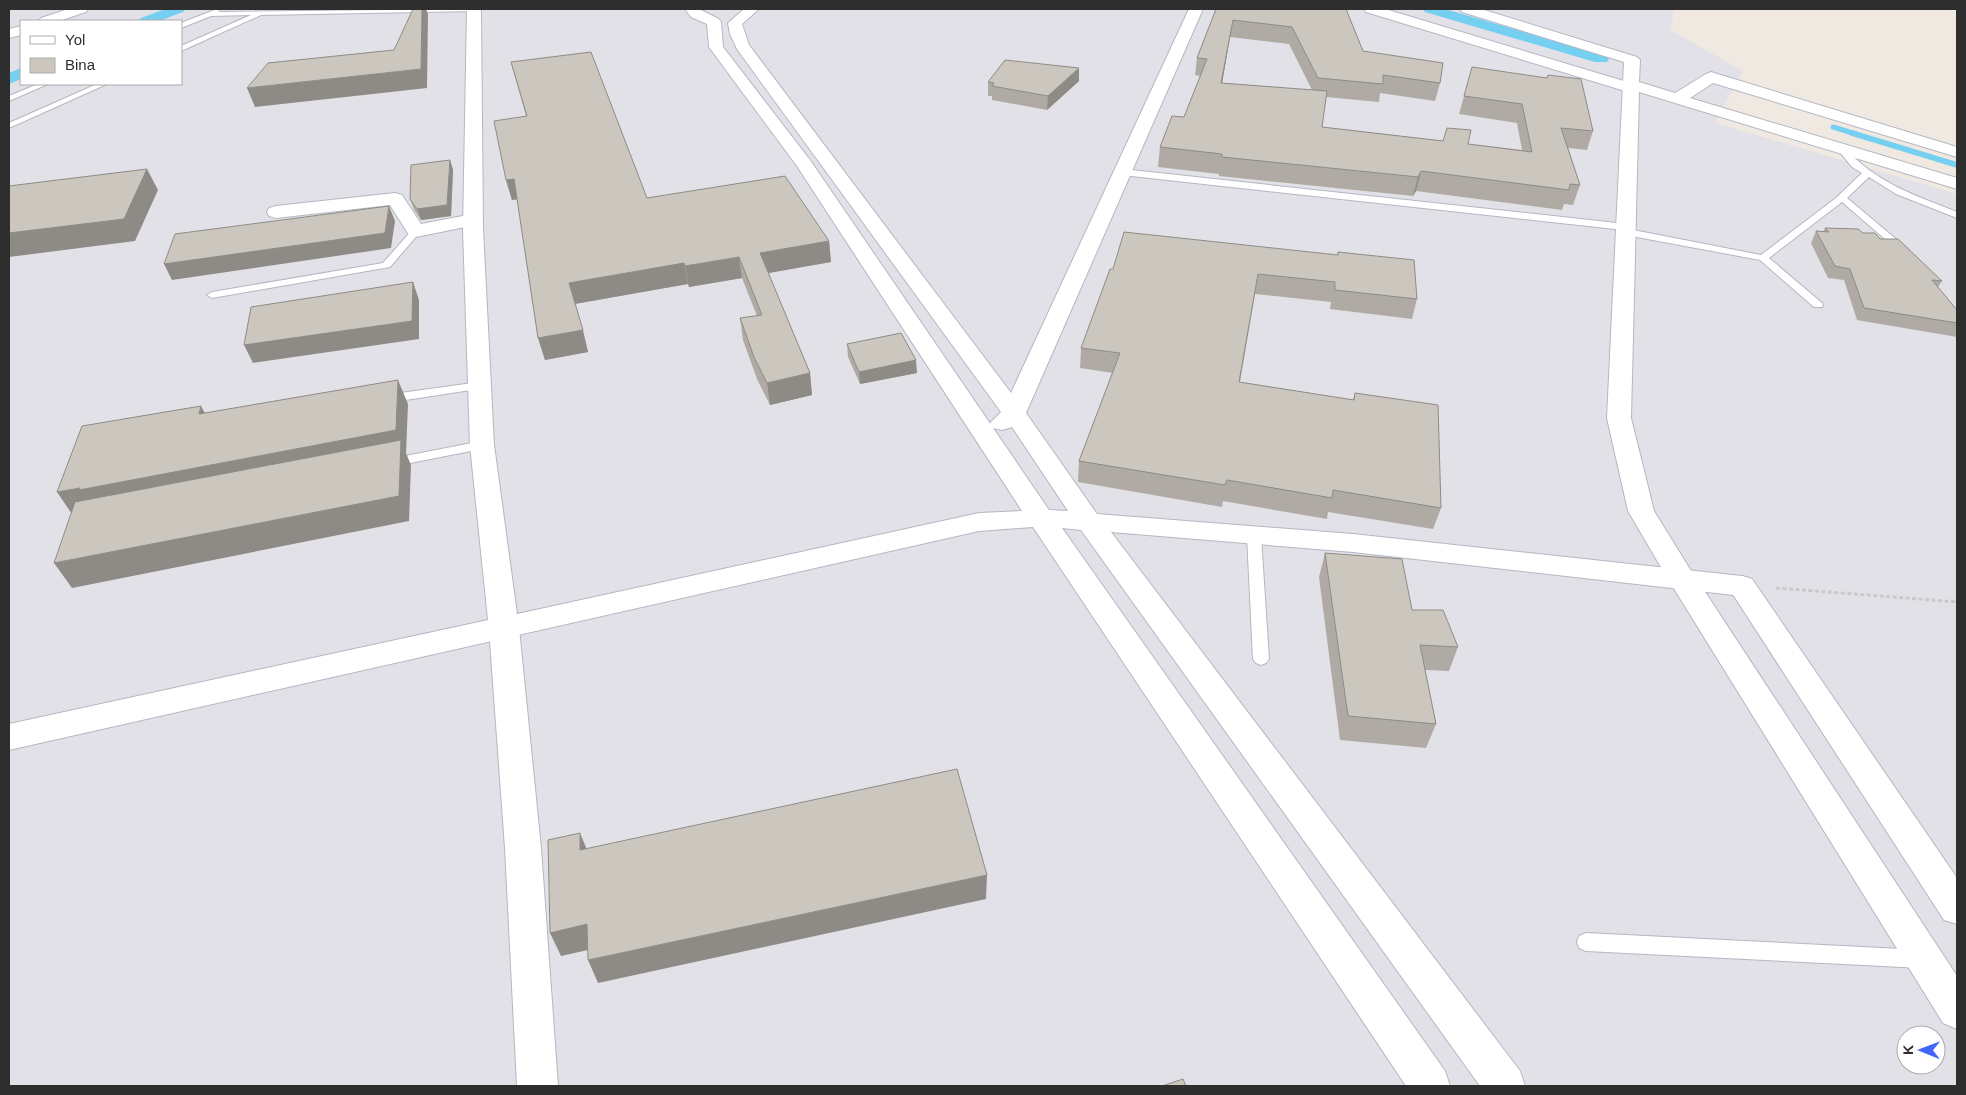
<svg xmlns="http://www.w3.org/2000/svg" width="1966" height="1095" viewBox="0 0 1966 1095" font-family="Helvetica,sans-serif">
<rect width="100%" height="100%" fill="#efe9e1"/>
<path fill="#e3e1e8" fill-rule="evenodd" d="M9,9H1674L1671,30L1743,71L1715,123L1957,194V1086H9ZM21,21H181V84H21ZM1906,1035H1936V1065H1906Z"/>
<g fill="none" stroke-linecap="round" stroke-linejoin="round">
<path stroke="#75cff0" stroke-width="5" d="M1833,127L1856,134"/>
<path stroke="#75cff0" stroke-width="6" d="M1852,133L1957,165"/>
<path fill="#75cff0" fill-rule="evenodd" d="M165,9H186L183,12L159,21H138L141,18Z
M1423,9H1445L1607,56L1609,59L1607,62H1595L1425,12Z
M21,68V79L9,84V73Z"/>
<g stroke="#b4b7c1" stroke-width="2">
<path id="service" d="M217,9L220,12L477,9L474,11L261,15L181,51V46L251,15L211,16L181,28V23Z
M38,84H48L9,101V96Z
M97,84H107L9,128V123Z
M1842,146L1845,147C1873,182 1917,196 1957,212V218L1896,194L1869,177L1847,198L1909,250L1908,252H1900L1842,202L1769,258L1822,303L1823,305L1822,307H1814L1760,260L1626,235L1621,232L1624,230L1122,175L1118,172L1122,169L1626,224L1631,227L1628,229L1761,255L1836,198L1862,173L1852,167L1839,151L1838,149Z
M416,228L421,231L390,267L212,298L207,295L212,292L383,263L413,229Z
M480,382L484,384L486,386L484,388L386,403L380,399L386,395Z
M482,441L488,445L486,448L390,467L384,463L390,459Z
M1254,531L1259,533L1261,536L1269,659L1266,663L1261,665L1256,663L1253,659L1247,536L1249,533Z
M1586,933L1922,950L1929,953L1931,959L1929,965L1922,968L1586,951L1579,948L1577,942L1579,936Z"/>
</g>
<g stroke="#b4b7c1" stroke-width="2">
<path id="minor" d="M68,9H88L86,12L59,21H39L41,18Z
M1460,9H1481L1637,57L1640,60L1639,82L1675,93L1706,74L1711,72L1957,147V157L1713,83L1690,98L1957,178V189L1639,92L1631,418L1654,511L1696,579L1692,586L1682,589L1672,586L1628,511L1607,418L1624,62L1462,12Z
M21,26V35L9,38V29Z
M395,193L402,195L421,224L473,214L480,216L483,220L480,224L416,237L409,235L390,205L276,218L269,216L267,212L269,208L276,206Z
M504,617L514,620L519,628L541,848L558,1086H517L505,848L489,628L494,620Z"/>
</g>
<g stroke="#b4b7c1" stroke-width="2">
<path id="tertiary" d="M467,9H481L483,229L494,445L517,614L979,513L1022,511L797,166L709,47L707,24L691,17L685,9H699L719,19L721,22L723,47L810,160L1049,510L1068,511L1012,427L1002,430L993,428L990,423L1001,412L737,49L730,34L728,23L744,9H759L742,24L749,45L1011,393L1189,9H1203L1026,413L1097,514L1353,534L1742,576L1752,579L1756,586L1752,593L1742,596L1353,552L1111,532L1520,1071L1525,1086H1480L1081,530L1062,528L1445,1071L1450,1086H1406L1033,527L979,531L9,750V724L488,620L470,445L463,229Z
M1364,9H1385L1637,85L1639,88L1637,91H1625L1366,12Z"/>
</g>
<g stroke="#b4b7c1" stroke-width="2">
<path id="secondary" d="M1682,569L1692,572L1957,976V1029L1943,1023L1668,579L1672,572Z
M1742,576L1752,579L1957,878V924L1944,920L1732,593L1728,586L1732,579Z"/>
</g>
<path stroke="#c9c9c9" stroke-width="3" stroke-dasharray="4 2.5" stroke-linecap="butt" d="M1776,588L1957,602"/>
<use href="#service" fill="#fff" fill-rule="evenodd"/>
<use href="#minor" fill="#fff" fill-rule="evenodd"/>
<use href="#tertiary" fill="#fff" fill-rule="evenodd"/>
<use href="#secondary" fill="#fff" fill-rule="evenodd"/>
</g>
<path fill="#afaba4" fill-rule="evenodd" d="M1216,9H1346L1363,51L1440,83L1435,101L1380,93L1379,102L1326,97L1322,127L1522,150L1517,123L1459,114L1472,67L1593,131L1587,150L1568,148L1580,185L1573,205L1564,204L1562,210L1416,191L1413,196L1219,176V174L1158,167L1160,147L1184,117L1200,76L1195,75L1197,58ZM1230,37L1289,44L1312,90L1222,83Z
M511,62L647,198L829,241L831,262L768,273L810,373L812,395L770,405L757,379L743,340L740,318L757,316L742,278L689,287L688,284L575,304L588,352L545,360L538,338L517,199L512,200L506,180L526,116Z
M1079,81L1047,110L992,100V96H988V82Z
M450,160L453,170L451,216L421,220L414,210L410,199Z
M1825,228L1863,233L1880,239L1942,281L1938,287L1957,310V337L1857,320L1844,280L1828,278L1811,243L1816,231L1823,232Z
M1338,252L1417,299L1412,319L1330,309L1331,302L1255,294L1240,382L1353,400L1355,393L1441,508L1433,529L1328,512L1327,519L1223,501L1222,507L1078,482L1079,461L1113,373L1080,368L1081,348L1113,269L1337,255Z
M847,344L917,373L860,384L848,357Z
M1325,553L1458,647L1449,671L1425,670L1436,724L1426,748L1340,740L1319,577Z"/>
<path fill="#8e8b86" d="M422,9H426L428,14L427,88L255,107L247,88L421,69Z
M1233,20L1230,37L1219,101L1221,83Z
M1079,68V81L1047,110L1048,96Z
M450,160L453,170L451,216L421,220L417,209Z
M147,169L158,190L135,241L9,257V233Z
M1421,171L1416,191L1413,196L1418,177Z
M514,179L520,199L512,200L506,180Z
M389,206L395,221L391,248L172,280L164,264Z
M829,241L831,262L763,274L760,253Z
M739,257L742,278L689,287L685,266Z
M684,263L688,284L574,304L569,283Z
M413,282L419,300V339L253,363L244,345Z
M583,330L588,352L545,360L538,338Z
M916,360L917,373L860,384L859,372Z
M810,373L812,395L770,405L767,383Z
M398,380L408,404L406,453L411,465L409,521L72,588L54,563L74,517L57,492L80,488Z
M201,406L214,430L199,414Z
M580,833L590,857L580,850Z
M987,875L986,899L598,983L588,960Z
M587,924L597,948L561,956L550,933Z"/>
<path fill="#cbc7bf" stroke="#8e8b86" d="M413,9H422L421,69L247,88L268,63L394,50Z
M1216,9H1346L1363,51L1443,63L1440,83L1383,75V84L1318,78L1292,27L1233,20L1221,83L1327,91L1322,127L1443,141L1447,128L1471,130L1468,144L1532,152L1522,104L1464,96L1472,67L1547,78L1548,75L1581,79L1593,131L1561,128L1580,185L1570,184L1569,190L1421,171L1418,177L1222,157V154L1160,147L1172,116L1184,117L1207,59L1197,58Z
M591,52L647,198L785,176L829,241L760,253L810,373L767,383L754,357L740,318L762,315L739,257L685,266L684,263L569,283L583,330L538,338L514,179L506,180L494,121L527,116L511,62Z
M1005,60L1079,68L1048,96L992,86L994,83L988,82Z
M450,160L447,205L417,209L410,199L411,165Z
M147,169L124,219L9,233V186Z
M389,206L385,233L164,264L175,234Z
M1825,228L1858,229L1863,233H1875L1880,239H1898L1942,281L1932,280L1957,310V323L1864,308L1850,269L1835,266L1816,231L1829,232Z
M1124,232L1338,255V252L1414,260L1417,299L1335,290V282L1258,274L1239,382L1354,400L1355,393L1438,405L1441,508L1333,490L1332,498L1227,480L1225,485L1079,461L1120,353L1081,348L1110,269H1113Z
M413,282L412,321L244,345L251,307Z
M901,333L916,360L859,372L847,344Z
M398,380L396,430L79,490L80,488L57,492L82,426L201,406L199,414Z
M401,440L399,496L54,563L75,502Z
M1325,553L1402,559L1412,610H1443L1458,647L1420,645L1436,724L1348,716Z
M957,769L987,875L588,960L587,924L550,933L548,840L580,833V850Z
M1183,1079L1186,1086H1162Z"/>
<rect width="1966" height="1095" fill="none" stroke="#2e2e2e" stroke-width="20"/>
<rect x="20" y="20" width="162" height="65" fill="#ffffff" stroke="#ababab"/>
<rect x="30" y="36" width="25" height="8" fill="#ffffff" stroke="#ababab"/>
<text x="65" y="45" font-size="15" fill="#2e2e2e">Yol</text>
<rect x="30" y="58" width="25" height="15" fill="#cbc7bf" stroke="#ababab"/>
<text x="65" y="70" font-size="15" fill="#2e2e2e">Bina</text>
<g transform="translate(1921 1050) rotate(271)"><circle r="24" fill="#ffffff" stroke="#ababab"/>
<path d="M0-4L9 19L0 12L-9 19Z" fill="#4264fb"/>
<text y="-8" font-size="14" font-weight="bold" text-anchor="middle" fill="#2e2e2e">K</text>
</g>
</svg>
